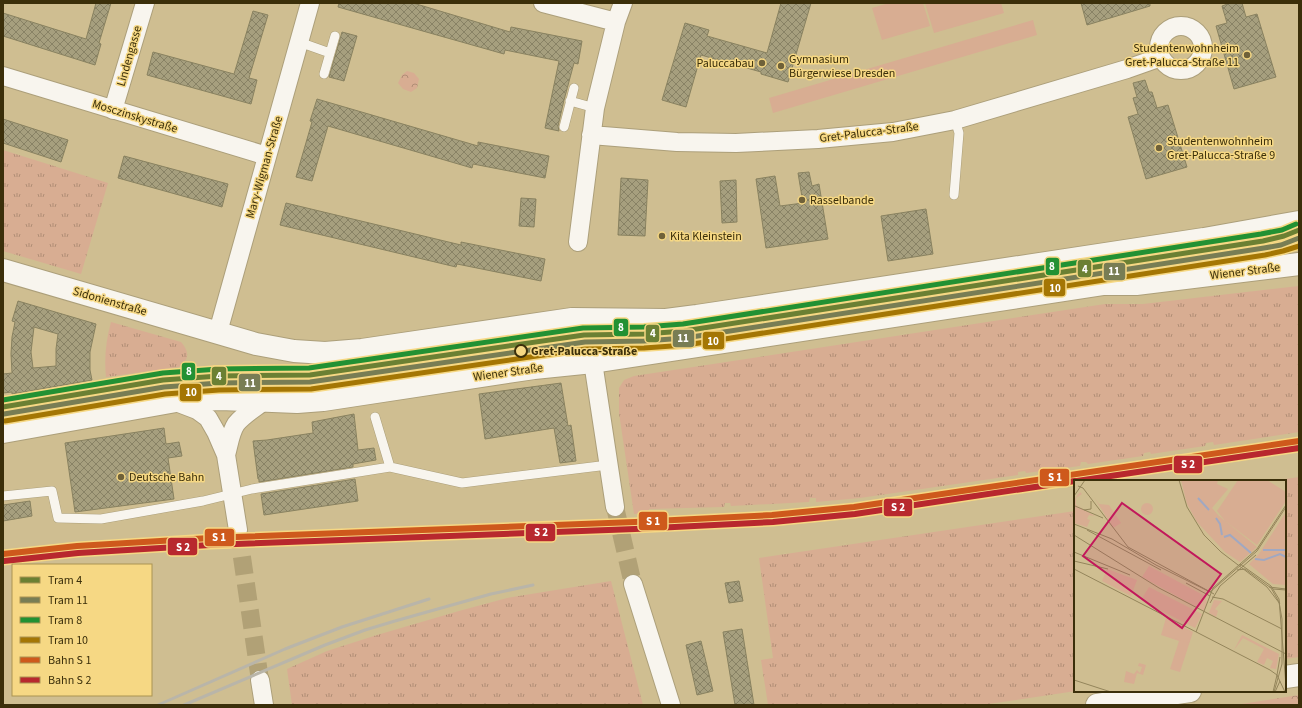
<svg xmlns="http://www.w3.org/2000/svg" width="1302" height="708" viewBox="0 0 1302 708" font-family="'Source Sans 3',sans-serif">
<defs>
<pattern id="grass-tufts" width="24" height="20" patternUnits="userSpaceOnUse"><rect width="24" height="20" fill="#d8ad92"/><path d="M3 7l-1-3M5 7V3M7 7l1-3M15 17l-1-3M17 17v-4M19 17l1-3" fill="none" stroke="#b08d75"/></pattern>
<pattern id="park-crowns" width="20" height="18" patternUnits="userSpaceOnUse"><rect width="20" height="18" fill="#d8ad92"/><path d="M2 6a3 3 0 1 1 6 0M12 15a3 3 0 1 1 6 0" fill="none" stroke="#b08d75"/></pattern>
<pattern id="building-cross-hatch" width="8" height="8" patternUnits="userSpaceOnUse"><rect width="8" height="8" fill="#a69f7e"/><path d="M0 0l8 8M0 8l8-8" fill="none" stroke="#888265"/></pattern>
</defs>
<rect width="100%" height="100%" fill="#cfbe91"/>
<path fill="url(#grass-tufts)" d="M3,150L108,183L81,274L3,251Z
M1256,240L1259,258L1151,270L625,350L623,340L657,338L719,329V321Z
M1299,286V432L1214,445L1213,442L1206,443L1205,446L1151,454L1150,452L1144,453L1143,456L1088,464L1086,462H1081L1080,466L1026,473L1025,471L1018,472V475L860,498L816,502V498H810L809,502L731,506L730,503H725L724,507L649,509V513L634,514L619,413V388L624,380L634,376L1105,304H1143Z
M111,322L181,342C189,351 190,359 179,367L106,377C104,358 106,340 111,322Z
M1299,477V657L1285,659V481H1271Z
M1075,511L1076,691L982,705H768L761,660L773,658L759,558Z
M611,581L643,705H292L287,669L327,651L377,635L459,611L507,598Z"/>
<path fill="url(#park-crowns)" d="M407,71L414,73L419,79L417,88L411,92L403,89L398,83L402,75Z
M1299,695V705H1235Z"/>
<path fill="#d8ad92" d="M889,3H923L930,26L882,40L872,8Z
M925,3H1001L1004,13L934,33Z
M1033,20L1037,35L773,113L769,98Z"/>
<path fill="url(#building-cross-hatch)" stroke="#898260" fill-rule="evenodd" d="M96,3H111L99,43L101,44L95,65L3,36V13L86,39Z
M339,3H413L510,32L511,27L582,41L578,64L574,63L564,100L558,126L559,131L545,128L559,61L505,50L504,54L338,7Z
M781,3H811L788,82L761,74V72L701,55L686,107L662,100L685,23L709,30L707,36L767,53Z
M1081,3H1150V6L1087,25Z
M1230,3H1242L1246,17L1257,14L1276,77L1234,89L1216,26L1227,23L1222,6Z
M253,11L268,15L249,78L257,80L251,104L147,75L153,52L234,74Z
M342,32L357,36L344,81L329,77Z
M1145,80L1149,92H1152L1157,108L1168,105L1187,167L1146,179L1128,117L1138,114L1133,98L1137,97L1133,83Z
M317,99L478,146V142L549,156L545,178L473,164L472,168L328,126L312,181L296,177L312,122L310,121Z
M3,119L68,140L61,162L3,143Z
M124,156L228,184L222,207L118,178Z
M809,172L812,186L819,184L828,239L766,248L756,179L775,176L780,206L803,203L798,173Z
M621,178L648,180L645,236L618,235Z
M736,180L737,222L722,223L720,181Z
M521,198L536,199L534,227L519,226Z
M286,203L461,245V242L545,259L541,281L457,264L456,267L280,225Z
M926,209L933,254L888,261L881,216Z
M18,301L96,324L90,352V370L92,380L12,394V392L3,393V374L12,373L11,354L12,337L15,322L12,321ZM34,327L58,334L56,349V366L33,368L31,352Z
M561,383L568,426L571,425L576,461L560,463L554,428L485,439L479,394Z
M354,414L358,450L374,448L376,460L353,464V467L259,482V479H258L253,441L267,440L313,433L312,422Z
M164,428L166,444L179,442L182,456L168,458L174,499L75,512L65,443Z
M355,479L358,501L264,515L261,494Z
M30,501L32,516L3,521V505Z
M739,581L743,601L729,603L725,583Z
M742,629L754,705H735L723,632Z
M701,641L713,691L697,695L686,645Z"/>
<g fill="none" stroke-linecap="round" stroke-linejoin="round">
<path stroke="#b1a176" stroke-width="18" stroke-dasharray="18 9" stroke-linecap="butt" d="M615,507L633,584
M238,530L260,680"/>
<g stroke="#ac9f7a" stroke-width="10">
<path id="lane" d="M299,42L330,53
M324,74L335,36
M570,101L595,108
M564,127L574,88
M954,195L959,133L955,120
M3,411L163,383L211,380L310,379L366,372L496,351L542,345L587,340L657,335L676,326
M375,417L390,467
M3,496L52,491L58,518L101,519L203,501L252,489L390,467L462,483L608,465"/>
</g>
<g stroke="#ac9f7a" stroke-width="20">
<path id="street" d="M543,3L616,22
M1159 48a22 22 0 1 1 44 0a22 22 0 1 1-44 0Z
M3,76L267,156
M113,110L145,3
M591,135L677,142L736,143L818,139L893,132L955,120L1127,69L1161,57
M578,242L595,108L616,22L623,3
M572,319L589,343L593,362L615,507
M218,332L310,3
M176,402L197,410L208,418L216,432L226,455L238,530
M226,455C229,445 230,433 236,424C243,415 255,408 264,401
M633,584L671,705
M260,680L264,705"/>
</g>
<g stroke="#ac9f7a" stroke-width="24">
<path id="secondary" d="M3,270L256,344L294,351L325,353L362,350L572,319L666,320L697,316L1204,239L1299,222
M3,432L176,401L221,399L297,402L323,400L534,368L593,362L1104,284H1136L1299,264
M1285,677L1299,675
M1097,705L1190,691"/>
</g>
<use href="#lane" stroke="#f8f5ee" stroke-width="9"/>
<use href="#street" stroke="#f8f5ee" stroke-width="18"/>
<use href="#secondary" stroke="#f8f5ee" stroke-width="22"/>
<path stroke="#b9b5a9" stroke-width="3" d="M158,705L285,649L342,627L429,599
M184,705L325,645L365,630L395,621L491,594L533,585"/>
<g stroke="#f6d884" stroke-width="9">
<path id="rail-1" d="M3,554L77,546L210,538L635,522L772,515L854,507L1299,441"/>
</g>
<g stroke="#f6d884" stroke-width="9">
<path id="rail-2" d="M1077,481L1299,448
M4,561L78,553L210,545L635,529L773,522L855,514L1075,481"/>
</g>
<use href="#rail-1" stroke="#ce591c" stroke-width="6"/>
<use href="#rail-2" stroke="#b8282e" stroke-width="6"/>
<g stroke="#f6d884" stroke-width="8">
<path id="tram-1" d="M3,407L163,380L219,376L310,375L584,335L644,334L684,331L1263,241L1284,236L1299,230"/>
</g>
<g stroke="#f6d884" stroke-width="8">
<path id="tram-2" d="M4,414L164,387L219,383L310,382L585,342L644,341L685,338L1264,248L1281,245L1299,238"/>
</g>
<g stroke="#f6d884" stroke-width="8">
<path id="tram-3" d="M3,400L163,373L219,369L309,368L583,328L644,327L683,324L1261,234L1282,230L1296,224"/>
</g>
<g stroke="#f6d884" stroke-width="8">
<path id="tram-4" d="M5,421L165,394L219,390L311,389L585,349L644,348L686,345L1265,255L1283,251L1299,246"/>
</g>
<use href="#tram-1" stroke="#6b8033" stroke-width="5"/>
<use href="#tram-2" stroke="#787d54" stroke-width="5"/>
<use href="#tram-3" stroke="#229133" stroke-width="5"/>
<use href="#tram-4" stroke="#a47604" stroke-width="5"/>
</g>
<g fill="#6f6139" stroke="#f6d884" stroke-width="1.5">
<circle cx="1247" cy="55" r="4"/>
<circle cx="762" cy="63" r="4"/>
<circle cx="781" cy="66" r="4"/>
<circle cx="1159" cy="148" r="4"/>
<circle cx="802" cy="200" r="4"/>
<circle cx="662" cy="236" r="4"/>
<circle cx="121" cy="477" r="4"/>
</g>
<circle fill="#f6d884" stroke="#3b2f0a" stroke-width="2" cx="521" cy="351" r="6"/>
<g text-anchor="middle" stroke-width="3" stroke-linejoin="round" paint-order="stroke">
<g font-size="12" fill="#3b2f0a" stroke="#f6d884" text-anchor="start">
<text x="1239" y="52" text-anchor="end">Studentenwohnheim<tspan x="1239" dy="14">Gret-Palucca-Straße 11</tspan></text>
<text x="789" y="63">Gymnasium<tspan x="789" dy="14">Bürgerwiese Dresden</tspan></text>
<text x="754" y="67" text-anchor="end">Paluccabau</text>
<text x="1167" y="145">Studentenwohnheim<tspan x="1167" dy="14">Gret-Palucca-Straße 9</tspan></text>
<text x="810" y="204">Rasselbande</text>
<text x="670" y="240">Kita Kleinstein</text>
<text x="129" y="481">Deutsche Bahn</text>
</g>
<g font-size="12" fill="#3b2f0a" stroke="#f6d884">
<text transform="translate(129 56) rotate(-74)" y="4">Lindengasse</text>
<text transform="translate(135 116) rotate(17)" y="4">Mosczinskystraße</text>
<text transform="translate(869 132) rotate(-7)" y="4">Gret-Palucca-Straße</text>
<text transform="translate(264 167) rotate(-74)" y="4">Mary-Wigman-Straße</text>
<text transform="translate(1245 271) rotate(-7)" y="4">Wiener Straße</text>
<text transform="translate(110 301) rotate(16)" y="4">Sidonienstraße</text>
<text transform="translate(508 372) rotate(-8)" y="4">Wiener Straße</text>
</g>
<g font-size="12" font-weight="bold" fill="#3b2f0a" stroke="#f6d884" text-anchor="start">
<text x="531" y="355">Gret-Palucca-Straße</text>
</g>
</g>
<g transform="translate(1074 480)">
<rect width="212" height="212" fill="#cfbe91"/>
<path d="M6,12L8,14L2,18V25L21,36L15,35L13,39L16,40L13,47L0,43V20ZM20,17L25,24L35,25L47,43L39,48ZM67 29a6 6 0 1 1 12 0a6 6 0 1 1-12 0ZM75,86L131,116L133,123L130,131L68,97ZM33,89L63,100L57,116L28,101ZM75,107L128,134L121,148L67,120ZM140,120L148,121L141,129L144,131L142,137L135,133ZM168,155L205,174L202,189L196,188L199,181L193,178L190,185L183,182L190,169L169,158L160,170ZM65,183L72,185L69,195L63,193L60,204L50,202L52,191L60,194L63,190L66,193L68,187L64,186Z" fill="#d8ad92"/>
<path d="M107,0H144L143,4L154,9L138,28L145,36L183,67L166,82L151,72L123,42L113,24ZM212,32V105L199,104L175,84L185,74ZM92,138L119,152L106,192L96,189L105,161L87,155Z" fill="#d8ad92"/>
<path d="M164,0H193L212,12V21L183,65L151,41L143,31ZM93,140L118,153L115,163L89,154Z" fill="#d8ad92"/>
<path fill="none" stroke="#a0a8c2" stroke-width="2" d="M124,18L135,30M142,38L146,44L148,55M150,57L156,55L177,73M189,70H212M181,79L190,80L206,74L212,77"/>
<path fill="none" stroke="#94855b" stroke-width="1" d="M105,0L113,27L130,55L147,72L193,107L206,124M4,6L9,8L54,67L140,114M0,16L11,0M1,26L29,38M10,30L17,29V21M0,44L38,59L82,85L136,112L183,71L212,27M13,50L87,90M0,55L85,108L212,174M0,72L56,95M0,81L34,89M166,84L197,106L205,119L212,206M0,89L196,190L203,195L211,212M163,90L171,89L197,108L205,122L208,139V184L200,212M112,103L136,116M195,107L212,109M199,109L212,110M138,117L149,119L208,149M136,123L146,106L182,75M122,152L139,108L183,69L212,25M203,195L206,177M0,200L37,212M199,212L203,195M201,212L206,201"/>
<path fill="#c2185b" fill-opacity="0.15" stroke="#c2185b" stroke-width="2" d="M48,23L147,94L108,148L9,76Z"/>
<rect width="212" height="212" fill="none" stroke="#3b2f0a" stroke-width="2"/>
</g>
<g stroke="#f6d884" stroke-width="1.5">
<rect x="1045" y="257" width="15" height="19" rx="4" fill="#229133"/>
<rect x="1077" y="259" width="15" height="19" rx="4" fill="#6b8033"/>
<rect x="1103" y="262" width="23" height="19" rx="4" fill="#787d54"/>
<rect x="1043" y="278" width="23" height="19" rx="4" fill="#a47604"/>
<rect x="613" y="318" width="16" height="19" rx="4" fill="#229133"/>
<rect x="645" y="324" width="15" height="19" rx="4" fill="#6b8033"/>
<rect x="672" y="329" width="23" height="19" rx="4" fill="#787d54"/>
<rect x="702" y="331" width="23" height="19" rx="4" fill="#a47604"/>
<rect x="181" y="362" width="15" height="19" rx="4" fill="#229133"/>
<rect x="211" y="366" width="16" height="20" rx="4" fill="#6b8033"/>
<rect x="238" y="373" width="23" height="19" rx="4" fill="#787d54"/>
<rect x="179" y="383" width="23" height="19" rx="4" fill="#a47604"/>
<rect x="1173" y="455" width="30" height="19" rx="4" fill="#b8282e"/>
<rect x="1039" y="468" width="31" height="19" rx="4" fill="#ce591c"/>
<rect x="883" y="498" width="30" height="19" rx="4" fill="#b8282e"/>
<rect x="638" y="511" width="30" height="20" rx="4" fill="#ce591c"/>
<rect x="525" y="523" width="31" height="19" rx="4" fill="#b8282e"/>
<rect x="204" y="528" width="31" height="19" rx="4" fill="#ce591c"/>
<rect x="167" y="537" width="31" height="19" rx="4" fill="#b8282e"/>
</g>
<g font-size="11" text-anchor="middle" font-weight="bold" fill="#fff">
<text x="1052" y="270">8</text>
<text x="1085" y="273">4</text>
<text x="1114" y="275">11</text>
<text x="1055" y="292">10</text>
<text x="621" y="331">8</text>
<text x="653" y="337">4</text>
<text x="683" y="342">11</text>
<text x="713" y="345">10</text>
<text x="189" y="375">8</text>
<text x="219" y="380">4</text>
<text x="250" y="387">11</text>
<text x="191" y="396">10</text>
<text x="1188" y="468">S 2</text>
<text x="1055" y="481">S 1</text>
<text x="898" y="511">S 2</text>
<text x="653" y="525">S 1</text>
<text x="541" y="536">S 2</text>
<text x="219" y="541">S 1</text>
<text x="183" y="551">S 2</text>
</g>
<rect width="1302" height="708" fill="none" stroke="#3b2f0a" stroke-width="8"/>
<rect x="12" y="564" width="140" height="132" fill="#f6d884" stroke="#ab9453"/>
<rect x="20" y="577" width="20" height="6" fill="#6b8033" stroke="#ab9453"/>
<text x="48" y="584" font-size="12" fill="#3b2f0a">Tram 4</text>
<rect x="20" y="597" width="20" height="6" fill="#787d54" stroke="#ab9453"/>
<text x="48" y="604" font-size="12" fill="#3b2f0a">Tram 11</text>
<rect x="20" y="617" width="20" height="6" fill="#229133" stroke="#ab9453"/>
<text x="48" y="624" font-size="12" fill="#3b2f0a">Tram 8</text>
<rect x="20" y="637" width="20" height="6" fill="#a47604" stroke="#ab9453"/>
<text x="48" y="644" font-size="12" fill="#3b2f0a">Tram 10</text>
<rect x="20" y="657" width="20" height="6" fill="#ce591c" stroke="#ab9453"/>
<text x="48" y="664" font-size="12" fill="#3b2f0a">Bahn S 1</text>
<rect x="20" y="677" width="20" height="6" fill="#b8282e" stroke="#ab9453"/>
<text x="48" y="684" font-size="12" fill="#3b2f0a">Bahn S 2</text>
</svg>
